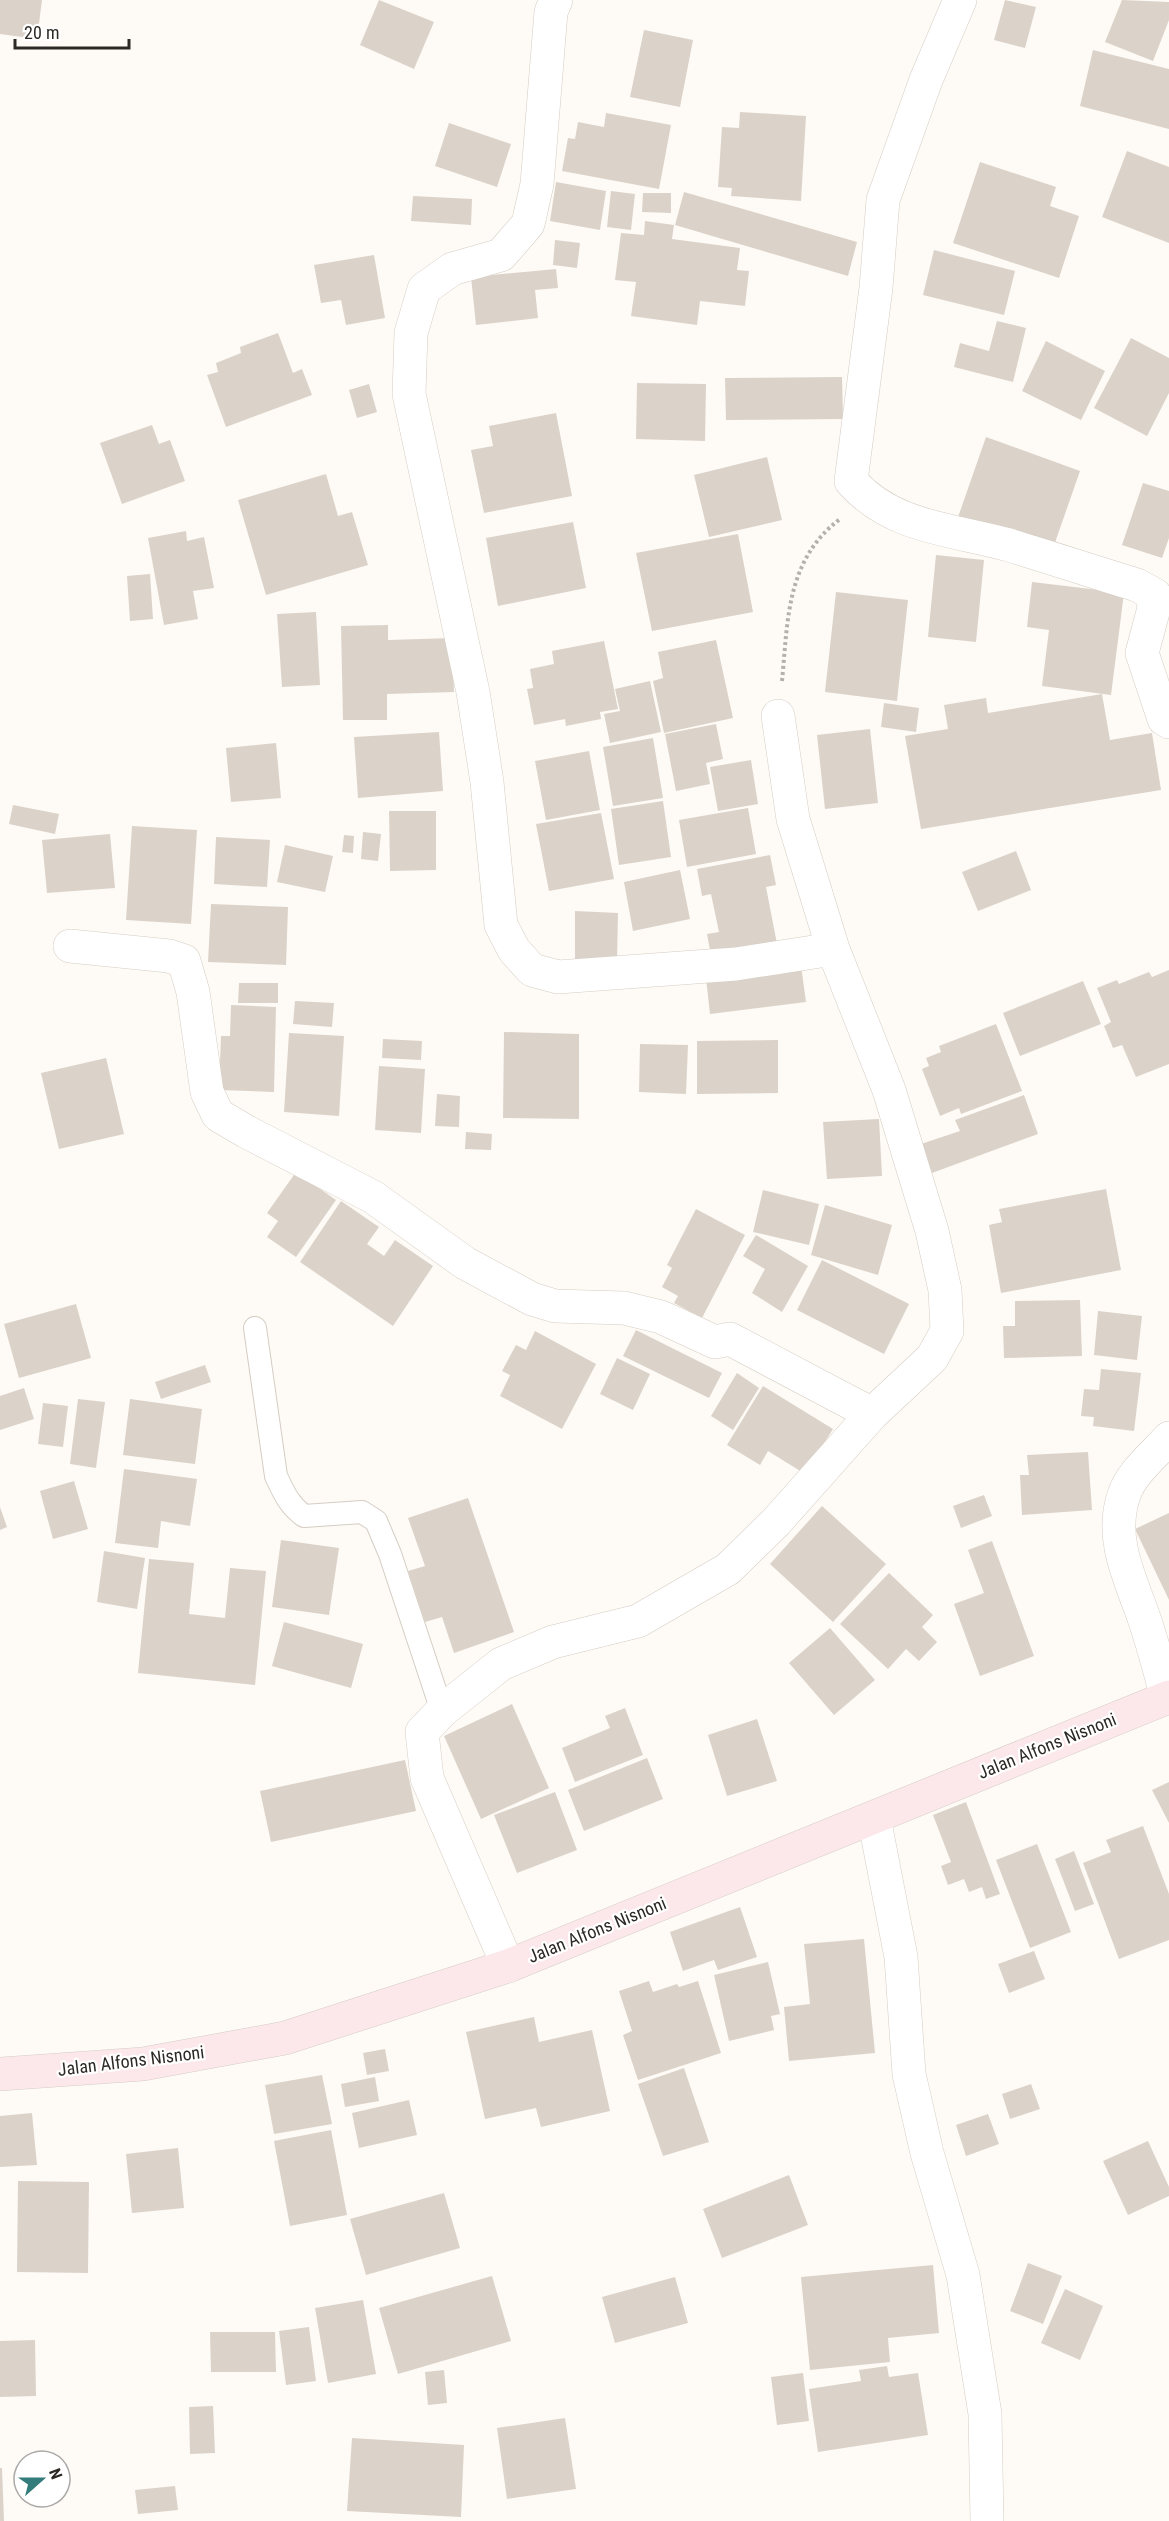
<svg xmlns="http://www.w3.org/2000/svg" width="1169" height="2521" viewBox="0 0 1169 2521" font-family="'Roboto Condensed',sans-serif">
<rect width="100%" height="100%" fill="#fefaf6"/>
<path fill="#dbd3c9" d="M0,0H42L37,39L0,34Z
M379,0L434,22L414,69L360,45Z
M1005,0L1036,7L1025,48L994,40Z
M1122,0L1169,2V20L1153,61L1105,42Z
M644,30L693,40L680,107L630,97Z
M1093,50L1169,69V129L1080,106Z
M740,112L806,116L801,201L731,196L732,188L718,187L722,127L739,128Z
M606,113L671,125L659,189L562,171L568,138L575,139L578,122L604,127Z
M449,123L511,144L497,187L435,166Z
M1127,151L1169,167V243L1102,217Z
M980,162L1056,187L1050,206L1079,216L1059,278L953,243Z
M556,182L606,191L600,230L550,221Z
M611,191L635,194L631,230L607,227Z
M684,192L857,242L848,276L675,225Z
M643,193H671V213L642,212Z
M413,196L472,199L471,225L411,221Z
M645,221L674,225L672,239L740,248L737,270L749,271L745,306L700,301L697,325L631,316L636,282L615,280L621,233L644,235Z
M555,240L580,243L577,268L553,265Z
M934,250L1015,271L1004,315L923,295Z
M374,255L385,318L346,325L341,300L321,303L314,265Z
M556,269L558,288L535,290L538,318L476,325L471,277Z
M997,321L1026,328L1013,382L954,367L960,343L989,351Z
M278,333L293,373L302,369L312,395L226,427L207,375L218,372L216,363L241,353L240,347Z
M1131,338L1169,358V393L1147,436L1094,408Z
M1046,341L1105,371L1081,420L1022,391Z
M842,377L843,419L726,420L725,378Z
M637,383L706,384L705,441L636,439Z
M369,384L377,412L357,418L349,390Z
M556,413L572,496L484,513L471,450L493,446L489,426Z
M152,425L159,444L170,440L185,481L122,504L100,443Z
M986,437L1080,471L1051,554L957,520Z
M767,457L782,520L709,537L694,475Z
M326,474L338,516L352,512L368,565L266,595L238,500Z
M1143,483L1169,491V538L1162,558L1122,545Z
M573,522L586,588L498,606L486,538Z
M186,531L187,541L204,537L214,588L193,591L198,619L164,625L148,538Z
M738,534L753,612L652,631L636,553Z
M936,555L984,560L976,642L928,637Z
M150,574L153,619L130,621L127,576Z
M1032,582L1124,593L1111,695L1042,686L1049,630L1027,627Z
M836,592L908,600L897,701L825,692Z
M316,612L320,685L282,687L277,614Z
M388,625V640L452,638L454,692L387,694V720H343L341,626Z
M716,640L733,718L664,733L653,681L663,678L658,652Z
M604,641L618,709L600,712L601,719L566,726L565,719L534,725L527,689L533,688L530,669L554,664L552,651Z
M650,681L661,732L610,743L604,714L620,711L615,689Z
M1102,694L1110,740L1152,733L1161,790L921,829L905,736L948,729L944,705L986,698L988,713Z
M884,703L919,708L916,732L881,727Z
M716,724L723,759L706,763L710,784L676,791L665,734Z
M870,729L878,803L825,809L817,735Z
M439,732L443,791L358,798L354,737Z
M653,738L663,798L613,806L603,747Z
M276,743L281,798L231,802L226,748Z
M589,751L600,810L546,820L535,761Z
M751,760L758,804L718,811L710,767Z
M663,801L671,857L619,865L611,809Z
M13,805L59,814L55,834L9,824Z
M748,808L756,854L687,867L679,820Z
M389,811H436V870L390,871Z
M601,813L614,879L549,891L536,824Z
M132,826L197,830L191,924L126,920Z
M363,832L381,834L378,861L361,859Z
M110,834L115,888L47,893L42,840Z
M344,835L354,836L353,853L342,852Z
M216,837L270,840L267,887L214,884Z
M285,845L333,856L325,892L277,882Z
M1016,851L1031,890L978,911L962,872Z
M770,855L776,885L766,887L778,949L712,961L707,934L719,932L711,894L702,896L697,869Z
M680,870L690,919L633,931L624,882Z
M211,904L288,907L286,965L208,962Z
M575,911L618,913L617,962L575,961Z
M800,958L806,1002L710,1014L705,969Z
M1169,970V1064L1136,1077L1122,1045L1113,1048L1104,1026L1111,1022L1097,988L1117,980L1119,984L1149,972L1152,977Z
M1083,981L1101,1024L1020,1056L1003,1013Z
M239,983H278V1003H238Z
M295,1001L334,1003L332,1027L293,1024Z
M231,1005L276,1007L274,1092L219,1090L221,1036H230Z
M996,1024L1022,1091L961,1114L959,1108L940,1116L922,1069L929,1066L926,1058L941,1052L939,1046Z
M504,1032L579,1034V1119L503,1118Z
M289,1033L344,1036L339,1116L284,1112Z
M383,1039L422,1041L421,1060L382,1058Z
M778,1040V1093L697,1094V1041Z
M640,1044L688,1045L686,1094L639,1092Z
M106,1058L124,1134L59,1149L41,1073Z
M379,1066L425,1069L421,1133L375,1130Z
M437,1094L460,1096L459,1127L435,1126Z
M1024,1095L1038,1134L932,1173L921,1144L960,1131L955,1120Z
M879,1119L882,1176L827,1179L823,1122Z
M466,1132L492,1134L491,1150L465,1149Z
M296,1172L336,1200L296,1257L267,1237L278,1221L267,1213Z
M1106,1189L1121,1270L1001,1293L989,1225L1002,1222L999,1209Z
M763,1190L819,1204L809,1245L753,1232Z
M341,1201L379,1227L367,1244L384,1256L395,1240L433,1266L393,1326L300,1262Z
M825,1205L892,1225L878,1275L811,1255Z
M696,1209L745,1235L702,1318L674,1303L678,1296L662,1287L672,1268L667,1265Z
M756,1235L808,1266L782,1312L752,1293L765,1269L743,1256Z
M822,1260L909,1304L884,1354L797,1310Z
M1080,1300L1082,1356L1004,1358L1003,1326H1015V1301Z
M76,1304L91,1358L19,1378L4,1324Z
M1098,1311L1142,1316L1137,1360L1094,1355Z
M636,1330L722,1373L709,1398L623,1356Z
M535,1331L596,1364L562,1429L500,1396L510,1375L502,1371L516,1345L526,1350Z
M617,1358L650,1374L633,1410L600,1394Z
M205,1365L211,1382L161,1399L155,1382Z
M1101,1369L1141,1373L1134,1431L1093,1426L1094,1417L1081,1416L1084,1389L1099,1390Z
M737,1373L759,1388L733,1430L711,1416Z
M763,1386L833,1429L805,1474L768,1451L760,1465L727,1445Z
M24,1388L34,1419L0,1430V1396Z
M78,1399L105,1402L96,1468L70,1464Z
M130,1399L202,1409L195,1464L123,1455Z
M43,1403L68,1406L63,1447L38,1444Z
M1088,1452L1092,1510L1022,1515L1020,1475H1029L1027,1455Z
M124,1469L197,1479L190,1526L161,1521L158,1548L115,1543Z
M74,1481L88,1529L53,1539L40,1491Z
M984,1495L992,1516L961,1528L953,1506Z
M468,1498L514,1632L454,1653L442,1617L425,1622L408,1571L425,1566L408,1518Z
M822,1506L886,1564L833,1622L770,1564Z
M0,1507L7,1527L0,1530Z
M1169,1513V1600L1135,1529Z
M281,1540L339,1548L329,1615L272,1607Z
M992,1541L1034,1656L980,1676L954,1604L984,1593L968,1550Z
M104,1551L145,1558L137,1609L97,1602Z
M149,1559L194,1563L189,1614L225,1618L230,1568L266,1571L255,1685L138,1673Z
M889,1573L933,1615L922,1627L937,1642L919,1661L906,1649L888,1669L840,1624Z
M284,1622L363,1644L351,1688L272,1666Z
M830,1628L875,1680L834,1715L789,1663Z
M512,1704L549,1788L481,1819L444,1736Z
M625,1708L643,1755L575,1782L562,1748L610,1728L605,1716Z
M757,1719L777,1781L727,1796L708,1735Z
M647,1758L663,1799L584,1831L568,1790Z
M405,1760L416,1811L271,1842L260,1791Z
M1169,1782V1823L1152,1790Z
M555,1792L577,1850L517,1873L494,1815Z
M966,1802L1000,1894L986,1899L982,1887L969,1892L964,1879L948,1885L941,1866L951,1862L933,1815Z
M1143,1826L1169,1894V1940L1119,1959L1083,1863L1111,1852L1106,1840Z
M1037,1844L1071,1932L1030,1948L996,1860Z
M1074,1851L1094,1904L1075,1911L1055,1859Z
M740,1907L757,1957L718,1970L714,1960L683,1971L670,1932Z
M864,1939L875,2053L789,2061L784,2007L810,2004L804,1944Z
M1034,1951L1045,1979L1009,1993L998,1964Z
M768,1962L780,2014L771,2016L774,2030L729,2041L714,1975Z
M649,1981L653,1992L677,1984L679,1987L698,1981L721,2053L638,2080L623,2035L632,2031L619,1991Z
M534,2017L539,2042L592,2030L610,2111L541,2127L536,2108L485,2119L466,2032Z
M385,2049L389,2071L367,2075L363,2053Z
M684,2068L709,2142L663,2156L638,2084Z
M322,2075L332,2124L274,2134L265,2085Z
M375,2077L379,2101L345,2107L341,2084Z
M1031,2084L1040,2109L1010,2119L1002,2094Z
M409,2100L417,2135L359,2148L352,2113Z
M32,2113L37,2165L0,2167V2116Z
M988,2114L999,2144L966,2156L956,2125Z
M331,2130L347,2215L290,2226L274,2141Z
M1148,2141L1169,2187V2196L1128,2215L1103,2161Z
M178,2148L184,2208L132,2213L126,2154Z
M789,2175L808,2225L722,2258L703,2209Z
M18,2181L89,2182L88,2273L17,2272Z
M444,2193L460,2248L366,2275L350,2219Z
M1028,2263L1062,2276L1043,2324L1010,2311Z
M933,2265L939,2333L888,2338L890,2362L810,2370L801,2277Z
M492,2276L511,2341L398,2374L379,2308Z
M675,2277L688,2323L615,2343L602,2297Z
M1065,2289L1103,2306L1080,2360L1041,2343Z
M363,2300L376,2374L328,2383L315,2308Z
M309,2327L316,2381L286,2385L279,2331Z
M210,2332H275L276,2372H211Z
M35,2340L36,2396L0,2397V2341Z
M887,2366L889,2377L918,2373L928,2435L818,2452L809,2389L861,2381L859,2370Z
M444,2370L447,2403L428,2405L425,2372Z
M803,2373L809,2421L777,2425L771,2377Z
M213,2406L215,2453L190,2454L189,2407Z
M565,2418L576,2489L507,2499L497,2428Z
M352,2438L464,2445L461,2517L347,2511Z
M0,2468H2L4,2521H0Z
M175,2486L178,2510L138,2514L135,2490Z"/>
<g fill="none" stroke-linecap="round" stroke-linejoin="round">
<g stroke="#d5cdc3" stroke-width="24">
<path id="service" d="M255,1328L276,1476C284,1493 289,1505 304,1516L362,1512L376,1521L390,1554L442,1711"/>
</g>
<g stroke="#d5cdc3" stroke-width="34">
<path id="minor" d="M556,0L551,12L537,184L528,224L501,255L452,269L424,289L411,333L409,394L473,692L487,782L501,925L514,950L532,970L558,977L736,964L833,949
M960,0L926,80L883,200L876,288L851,481C892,528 952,529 1009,545C1052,558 1094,572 1137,585L1155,595L1153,612L1142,653L1164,719L1169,722
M70,946L169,956L184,961L193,992L207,1092L218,1115L247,1132L373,1197L465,1263L532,1299L555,1306L624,1308L661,1317L715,1342L730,1339L872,1414
M1167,1698C1160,1671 1153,1644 1144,1618C1130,1578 1109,1538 1124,1495C1131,1473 1154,1455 1169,1438
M508,1966L427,1778L422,1732L442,1711L501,1664L553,1642L638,1621L728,1569L776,1522L872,1414L932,1358L947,1331L945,1290L932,1231L889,1090L833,949L793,819L778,716"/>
</g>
<g stroke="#d5cdc3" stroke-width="34">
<path id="tertiary" d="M874,1818L901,1957L909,2074L927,2153L963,2275L985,2414L987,2521"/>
</g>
<g stroke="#d5cdc3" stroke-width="34">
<path id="secondary" d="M0,2074L143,2064L285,2038L508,1966L1169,1697"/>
</g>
<path stroke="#b4b0ac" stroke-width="4" stroke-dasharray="3 3" stroke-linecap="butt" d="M782,681C788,620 786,560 840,519"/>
<use href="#service" stroke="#fff" stroke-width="22"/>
<use href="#minor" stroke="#fff" stroke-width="33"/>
<use href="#tertiary" stroke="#fff" stroke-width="33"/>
<use href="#secondary" stroke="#fce8eb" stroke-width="33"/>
</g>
<g text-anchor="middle" stroke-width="4.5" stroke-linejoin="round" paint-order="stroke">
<g font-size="18" fill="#2c2925" stroke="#fff">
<text transform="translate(1047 1746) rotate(-22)" y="6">Jalan Alfons Nisnoni</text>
<text transform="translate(597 1930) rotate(-22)" y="6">Jalan Alfons Nisnoni</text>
<text transform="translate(131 2061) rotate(-7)" y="6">Jalan Alfons Nisnoni</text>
</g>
</g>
<g transform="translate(42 2479) rotate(69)"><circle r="28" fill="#ffffff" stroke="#aba9a8" stroke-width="1.5"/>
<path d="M0-4.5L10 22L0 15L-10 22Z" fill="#337c7b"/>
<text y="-9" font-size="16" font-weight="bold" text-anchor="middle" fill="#2c2925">N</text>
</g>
<path d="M15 39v9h114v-9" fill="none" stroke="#2c2925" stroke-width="3"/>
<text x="24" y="39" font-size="18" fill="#2c2925" stroke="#ffffff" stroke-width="4.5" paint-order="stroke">20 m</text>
</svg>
